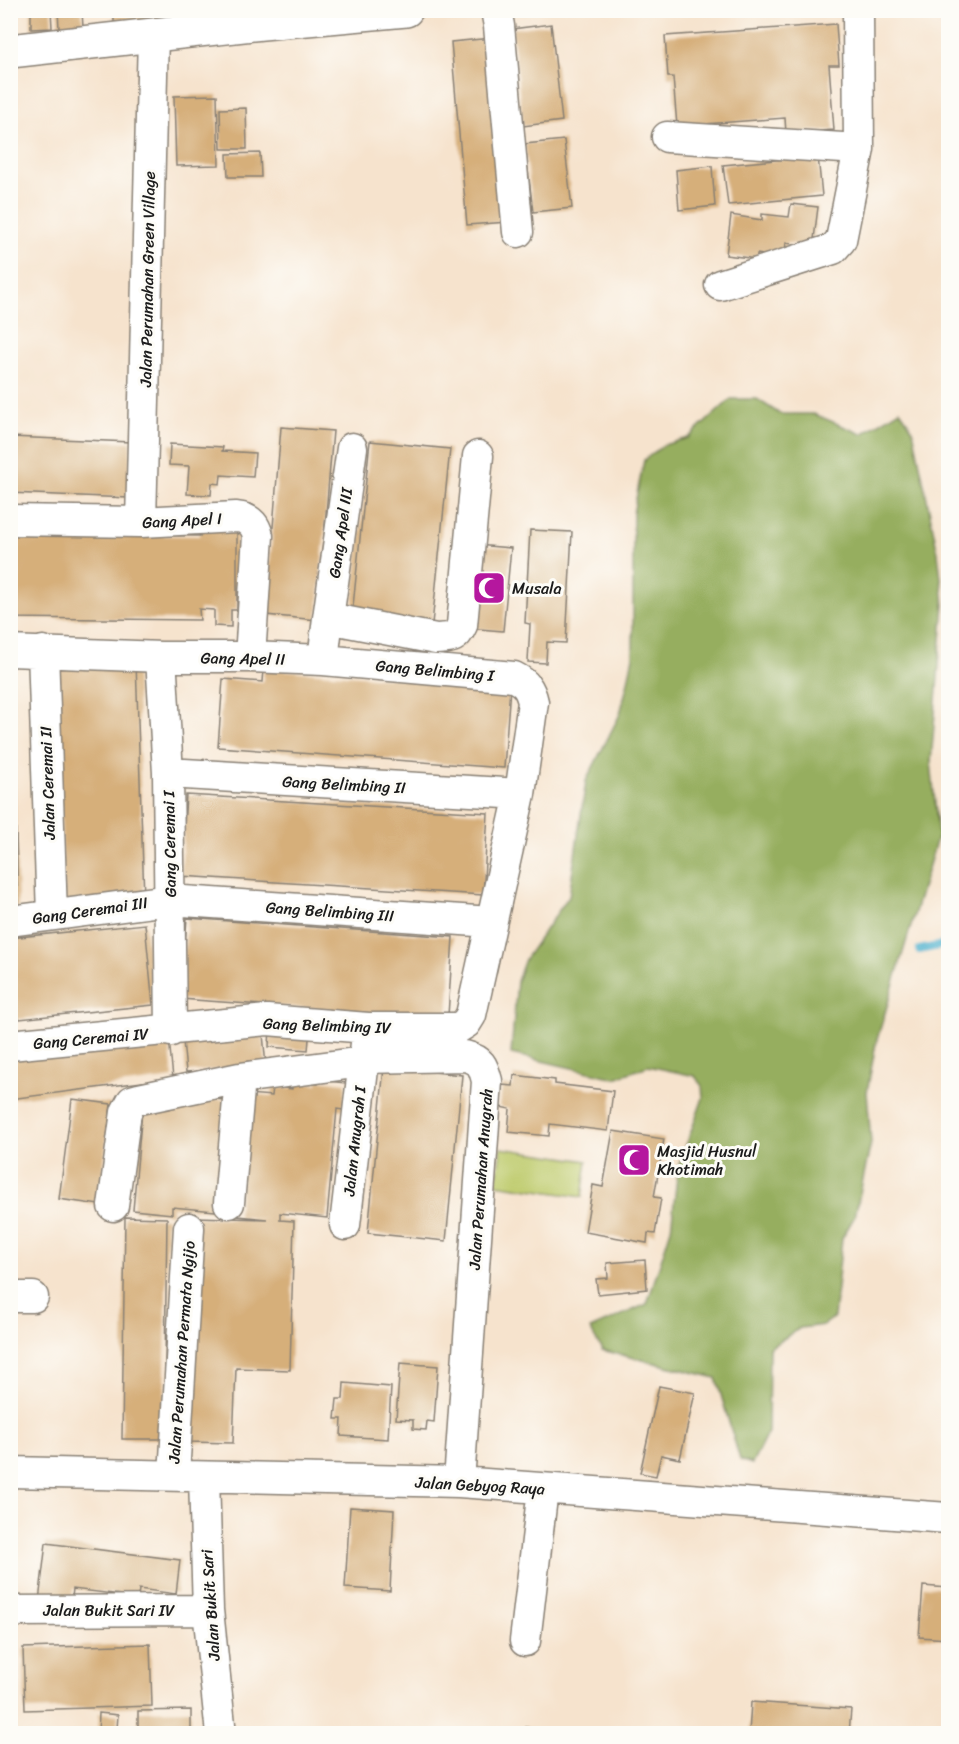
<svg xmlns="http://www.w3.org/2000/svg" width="959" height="1744" viewBox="0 0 959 1744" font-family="Sriracha,sans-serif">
<rect width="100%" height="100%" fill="#fdfcf7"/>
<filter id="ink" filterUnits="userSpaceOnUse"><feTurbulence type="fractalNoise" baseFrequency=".0167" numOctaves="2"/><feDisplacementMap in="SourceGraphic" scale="12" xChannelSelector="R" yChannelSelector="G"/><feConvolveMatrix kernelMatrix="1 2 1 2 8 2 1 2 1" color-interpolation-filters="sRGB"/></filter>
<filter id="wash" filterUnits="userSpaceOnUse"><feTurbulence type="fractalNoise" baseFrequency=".008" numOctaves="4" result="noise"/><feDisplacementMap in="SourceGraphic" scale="24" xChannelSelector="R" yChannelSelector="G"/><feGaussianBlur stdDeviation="1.35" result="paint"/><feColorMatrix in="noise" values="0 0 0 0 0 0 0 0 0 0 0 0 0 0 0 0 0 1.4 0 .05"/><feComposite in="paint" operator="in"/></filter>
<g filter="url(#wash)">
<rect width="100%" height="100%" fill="#f6e3cd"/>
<path fill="#bdca6b" stroke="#6c7344" stroke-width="1.5" d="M501,1148L587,1161L582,1197L496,1184Z"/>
<path fill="#96ae5f" stroke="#59653e" stroke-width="1.5" d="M731,399H757L780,414H814L862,434L900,410L913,430L938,553L944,604L931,762L938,835L876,1043L867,1092L871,1143L855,1216L842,1238L834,1317L824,1325L800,1328L769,1348L768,1432L752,1464L740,1460L716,1378L602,1350L590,1329L647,1304L671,1229L678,1168L703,1098L702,1086L695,1076L648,1066L615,1078L511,1054L517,981L525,959L569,896L586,781L620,714L627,686L633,657V513L644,460L664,445L688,438Z"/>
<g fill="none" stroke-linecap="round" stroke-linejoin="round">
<path stroke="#4eb1cd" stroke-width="8" d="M919,950L948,944"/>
</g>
<g id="blocks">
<path fill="#d6af7a" d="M31,10H51L52,28L31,29Z
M58,10H82L83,28L59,29Z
M114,10H174V22H114Z
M551,24L562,121L523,126L512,29Z
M836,24L839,65H829L834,130L786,133L785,118L677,126L673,77H668L665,36Z
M492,38L508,222L467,225L451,42Z
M217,95L219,165L176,166L174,96Z
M246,108L247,149H221L220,109Z
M564,140L572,208L533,212L525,144Z
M260,153L261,177H228L227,154Z
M818,156L822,196L728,205L723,165Z
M712,166L715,206L679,210L676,170Z
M791,204L818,207L813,247L786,243L784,258L757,254V259L726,255L731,215L762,220V214L789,217Z
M281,427L333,431L317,620L266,615Z
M10,437L131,442L129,498L10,493Z
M370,441L450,449L432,624L352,616Z
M170,444L223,447L222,451L255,453L253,477L221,475L220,484L212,483L211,495L187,494L189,466L169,465Z
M200,529H237V610H231V627L214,626V610L199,609L200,620L10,618V534L200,536Z
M530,530L572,532L566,643L547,642L546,663L528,662L530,624L525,623Z
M476,545L511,548L503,631L467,628Z
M136,662L144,898L64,901L55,665Z
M264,669L510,687L504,768L218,747L223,679L263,682Z
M10,678H12L18,908H10Z
M186,795L488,813L483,895L181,876Z
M187,918L453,937L448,1016L429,1017L181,999Z
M145,924L153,1005L10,1020V938Z
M270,1026L310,1028L308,1050L269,1047Z
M263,1034L266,1066L186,1072L183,1040Z
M169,1039L173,1078L10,1099V1059Z
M384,1067L462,1075L446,1241L368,1233Z
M514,1075L555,1080V1084L613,1091L608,1131L550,1124L549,1136L508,1132L510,1109L500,1107L502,1085L513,1086Z
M318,1080L346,1083L343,1110L337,1109L327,1218L280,1213V1220L294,1221L290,1370L236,1368L233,1443L188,1442L196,1217L267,1219L238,1216L248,1094L272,1096L273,1087L292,1089V1082L318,1084Z
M182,1096L225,1100L215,1211L172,1207V1214L133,1210L142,1111Z
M72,1099L111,1104L99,1205L59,1199Z
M613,1131L664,1139L654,1197L661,1198L655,1234L648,1233L647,1243L585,1232L593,1185L603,1187Z
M125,1217L167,1218L164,1439H122Z
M645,1260L647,1289L598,1294L596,1279L608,1278L607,1263Z
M400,1363L438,1366L434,1422L427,1421L426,1430L413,1429V1420L396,1419Z
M344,1383L391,1387L388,1439L341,1436L342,1419H335L337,1399H343Z
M659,1386L695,1393L680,1459L661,1455L656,1476L640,1473Z
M350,1507L394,1510L390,1591L345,1588Z
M46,1543L180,1560L176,1594L139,1589L138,1597L73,1589L71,1605L39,1601Z
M923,1586L948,1588V1639L919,1637Z
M150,1644L152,1706L25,1710L23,1648Z
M751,1702L851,1709L849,1734H749Z
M191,1710V1734H138V1711Z
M99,1713L118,1715L117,1729L134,1731V1734H98Z
M526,1727L549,1733V1734H525Z"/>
</g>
</g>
<g filter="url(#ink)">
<use href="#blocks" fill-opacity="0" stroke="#898074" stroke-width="1.5"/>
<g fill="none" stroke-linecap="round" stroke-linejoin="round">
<g stroke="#898074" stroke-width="33">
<path id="minor" d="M496,10L499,26L518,232
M667,137L859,149
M720,285L833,249L841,240L859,149L858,10
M10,520L141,522L236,517C249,518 255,523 258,536L250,657
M141,522L153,35
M328,618L352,448
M10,651L161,657H250L323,660L328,618L436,639C451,638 456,639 462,625L478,456
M43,651L52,915
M161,657L168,773L171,1031
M168,773L520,794
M10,921L169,900L491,922
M10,1045L267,1020L368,1028H458L466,1023L471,1015L520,794L533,702C530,689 526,683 514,677L323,660
M229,1203L240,1078
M113,1206L126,1112L132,1101L139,1099L240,1078L355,1063L363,1058L465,1056C481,1060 483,1065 487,1081L459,1482
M345,1225L366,1043
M10,1297H33
M10,1472L459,1482L948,1518
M174,1475L189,1228
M204,1477L208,1610L221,1734
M10,1611L208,1610
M525,1641L543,1489"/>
</g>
<g stroke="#898074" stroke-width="36">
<path id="major" d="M10,51L262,23L406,10"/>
</g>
<use href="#minor" stroke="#fff" stroke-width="30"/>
<use href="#major" stroke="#fff" stroke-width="33"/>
</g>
</g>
<defs>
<g id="mosque-square" transform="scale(1.725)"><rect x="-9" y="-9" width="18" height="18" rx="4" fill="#b5179e" stroke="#fdfcf7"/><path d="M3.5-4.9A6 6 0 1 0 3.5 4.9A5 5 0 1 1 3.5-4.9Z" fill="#fff"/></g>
</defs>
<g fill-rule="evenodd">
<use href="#mosque-square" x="489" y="588"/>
<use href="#mosque-square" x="634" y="1160"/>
</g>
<g text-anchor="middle" stroke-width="6" stroke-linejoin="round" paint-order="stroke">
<g font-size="16" fill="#1c1c1c" stroke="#fdfcf7">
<text transform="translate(147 279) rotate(-89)" y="6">Jalan Perumahan Green Village</text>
<text transform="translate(182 520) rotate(-3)" y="6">Gang Apel I</text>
<text transform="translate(340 533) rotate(-82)" y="6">Gang Apel III</text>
<text transform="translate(243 658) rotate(1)" y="6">Gang Apel II</text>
<text transform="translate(435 670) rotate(5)" y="6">Gang Belimbing I</text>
<text transform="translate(47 783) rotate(-92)" y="6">Jalan Ceremai II</text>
<text transform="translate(344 784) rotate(3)" y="6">Gang Belimbing II</text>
<text transform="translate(169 844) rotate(-91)" y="6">Gang Ceremai I</text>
<text transform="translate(90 910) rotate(-8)" y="6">Gang Ceremai III</text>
<text transform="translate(330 911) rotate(4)" y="6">Gang Belimbing III</text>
<text transform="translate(327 1025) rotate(2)" y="6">Gang Belimbing IV</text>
<text transform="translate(91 1038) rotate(-5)" y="6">Gang Ceremai IV</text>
<text transform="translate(354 1141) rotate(-84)" y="6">Jalan Anugrah I</text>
<text transform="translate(480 1179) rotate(-86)" y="6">Jalan Perumahan Anugrah</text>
<text transform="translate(181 1352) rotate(-86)" y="6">Jalan Perumahan Permata Ngijo</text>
<text transform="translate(480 1485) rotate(3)" y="6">Jalan Gebyog Raya</text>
<text transform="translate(210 1605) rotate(-94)" y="6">Jalan Bukit Sari</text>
<text x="109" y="1616">Jalan Bukit Sari IV</text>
</g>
<g font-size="16" fill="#1c1c1c" stroke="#fdfcf7" text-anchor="start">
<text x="512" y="594">Musala</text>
<text x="657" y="1157">Masjid Husnul<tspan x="657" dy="18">Khotimah</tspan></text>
</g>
</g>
<rect width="959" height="1744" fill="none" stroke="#fdfcf7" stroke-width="36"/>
</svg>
